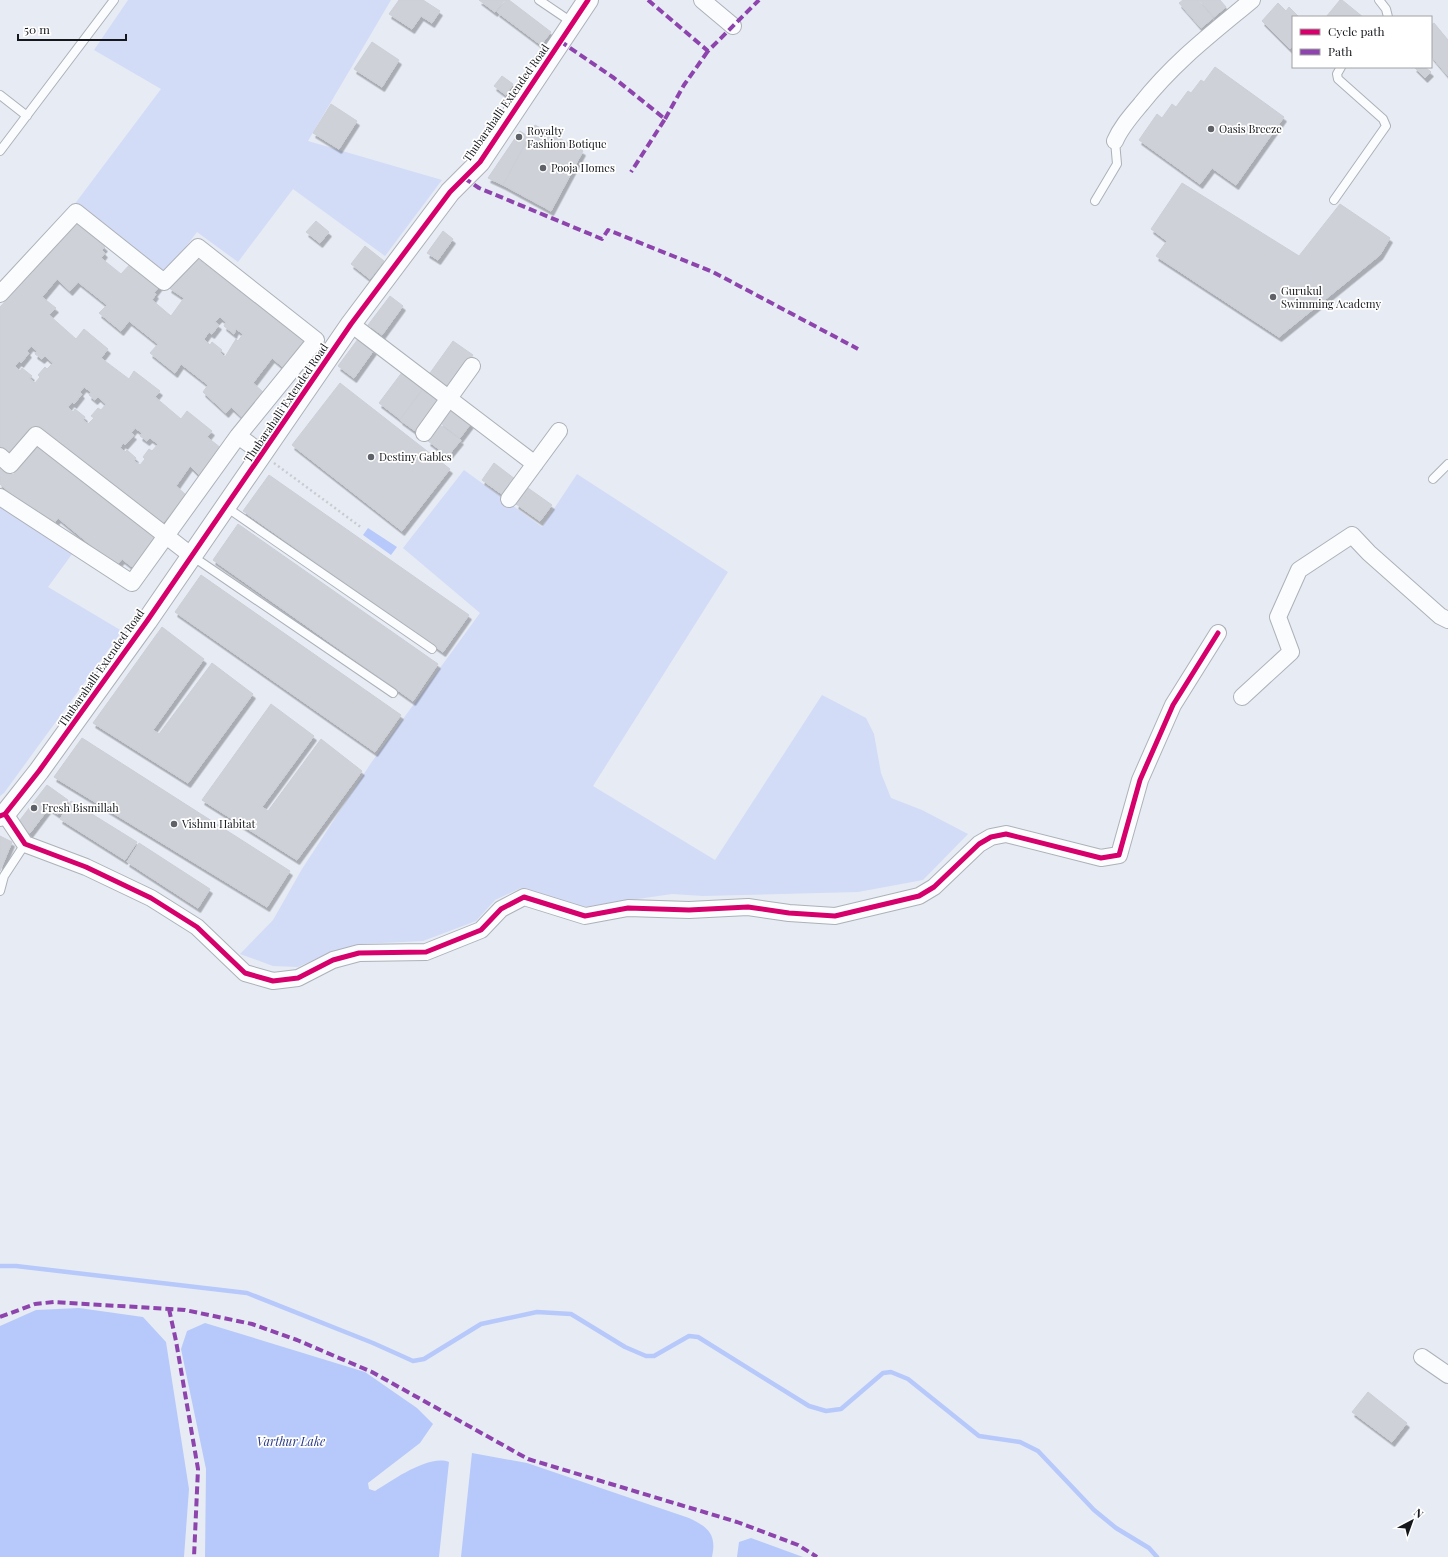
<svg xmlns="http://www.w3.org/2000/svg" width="1448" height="1557" viewBox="0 0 1448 1557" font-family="'Playfair Display',serif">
<defs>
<filter id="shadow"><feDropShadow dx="2.5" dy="4.5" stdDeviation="0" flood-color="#0004"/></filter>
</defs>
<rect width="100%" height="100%" fill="#e7ebf4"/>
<path fill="#d2dcf7" d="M128,0H391L308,141L442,180L385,256L293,189L238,262L197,232L166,273L74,205L161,89L94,50Z
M464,470L542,527L577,474L728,572L593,786L715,860L822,695L866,718L874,734L881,773L891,798L922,810L968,834L923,880L858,892L703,896L672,894L583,907L521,888L495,900L476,921L423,941L361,944L327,954L298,967L273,966L240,954L273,920L302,869L371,763L480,613L403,548Z
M0,498L78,546L48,587L122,631L4,793L0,796Z"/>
<path fill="#b7c9fa" d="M368,528L397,547L391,555L363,535Z
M79,1308L143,1317L166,1342L189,1489L184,1557H0V1326L36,1310Z
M205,1323L365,1372L417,1408L433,1424L420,1443L368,1483L369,1489L375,1491C393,1480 429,1454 449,1462L439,1557H205L206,1469L181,1349L187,1331Z
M472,1453L527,1463L689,1518C708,1527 717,1534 712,1557H461Z
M751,1538L803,1557H737L739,1542Z"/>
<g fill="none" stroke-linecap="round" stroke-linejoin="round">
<path stroke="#b7c9fa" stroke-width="4.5" d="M0,1266H16L247,1293L373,1343L413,1361L424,1359L481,1324L537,1312L571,1314L625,1347L646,1356H654L689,1336L698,1337L809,1406L826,1411L841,1409L883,1373L891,1372L908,1379L979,1436L1020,1442L1038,1451L1094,1510L1116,1528L1149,1548L1157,1557"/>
</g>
<path fill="#ced1d8" stroke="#cccfd6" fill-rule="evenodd" filter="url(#shadow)" d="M399,0H423L440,11L432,23L421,16L412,29L389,14Z
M479,0H505L495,12Z
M506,0H509L551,32L541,45L497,12Z
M1183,0H1198L1213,18L1201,28L1179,3Z
M1199,0H1220L1226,7L1214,17Z
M1340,0H1342L1363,17H1326Z
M1278,3L1286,11L1289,7L1299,17H1293V46L1290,49L1262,21Z
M1434,23L1448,40V76L1431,56V25Z
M372,42L399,60L382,87L354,69Z
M1215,67L1284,117L1236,185L1212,168L1200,184L1139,140L1157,114L1162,118L1172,104L1176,107L1188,91L1191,93L1201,80L1204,82Z
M1414,67H1425L1431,72L1425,78Z
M502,76L513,84L506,95L494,86Z
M331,104L357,121L339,149L313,133Z
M535,125L583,151L551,211L503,185Z
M520,131L529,137L503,185L488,178Z
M1182,183L1299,256L1340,204L1390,238L1380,255L1279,337L1156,256L1167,241L1151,229Z
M316,221L329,232L320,243L306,232Z
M78,222L105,247L102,250L105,253L101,258L121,274L133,261L161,284L154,293L156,294L152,300L171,316L184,298L169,288L193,255L306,342L284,368L272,358L253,383L263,392L242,417L231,407L226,413L203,392L208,385L181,364L175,373L150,353L158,344L129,321L121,331L99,313L107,305L78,282L70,291L57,279L42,297L56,308L49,315L76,339L84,329L108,349L101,358L129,379L134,371L160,391L155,397L181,419L187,411L212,431L207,437L221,448L199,475L190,466L176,486L186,495L162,524L35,426L6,458L0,452V307ZM220,317L226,322L224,326L234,334L236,329L243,334L238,341L236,339L225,357L220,352L222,350L212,342L210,345L204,339L209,332L212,334L219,325L215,322ZM31,346L37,351L35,354L42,359L45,356L53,363L47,369L45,367L38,375L40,377L35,383L29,378L32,376L22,368L20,371L15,366L19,361L21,363L29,353L27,351ZM84,387L91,392L89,395L95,400L98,397L106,404L101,410L98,408L91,416L94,418L88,424L83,420L85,417L75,409L73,412L68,407L72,402L74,404L82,394L80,392ZM135,428L142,433L140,436L147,441L150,438L158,444L152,451L149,449L143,457L145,459L140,465L134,461L136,458L127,450L125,452L120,448L123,443L125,445L134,435L131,433Z
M443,231L453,239L438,260L427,253Z
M365,246L384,261L370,279L351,264Z
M390,296L403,306L382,335L368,325Z
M358,339L374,350L354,378L338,366Z
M453,341L473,355L449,388L430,373Z
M403,371L424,387L400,419L379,403Z
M340,383L450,469L402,531L292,445Z
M423,389L440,402L418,433L400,420Z
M452,407L472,422L460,438L440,423Z
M440,425L461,440L448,456L428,441Z
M37,442L158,541L136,570L122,559L116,566L58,518L53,525L42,521L0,484V467L7,473L9,471L13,475L18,469L15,466Z
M494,463L515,479L503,495L482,480Z
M269,475L469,615L443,652L243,511Z
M528,488L552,505L540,521L516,504Z
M238,524L438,664L413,701L213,560Z
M201,575L401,715L375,752L175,612Z
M162,627L204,659L153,730L159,734L212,663L253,694L188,783L93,723Z
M271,704L314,736L262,807L268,811L321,739L362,771L297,860L202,800Z
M82,738L290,871L267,907L54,777Z
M47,785L68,800L58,814L36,799Z
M36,799L49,808L30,833L17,824Z
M71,801L137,842L125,860L60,819Z
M0,836L12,842L0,871Z
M139,843L210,889L198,908L127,862Z
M1368,1392L1407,1423L1392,1442L1352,1412Z"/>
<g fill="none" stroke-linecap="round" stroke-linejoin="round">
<g stroke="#adb1b8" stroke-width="10">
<path id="service" d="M539,0L573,23
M1379,0L1386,9L1388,17
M0,95L27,116
M0,151L114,0
M1334,200L1386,126L1383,119L1338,79L1337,74L1341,67
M1095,201L1117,164L1115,141
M1433,479L1448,464
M226,507L432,649
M192,556L393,693
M0,891L4,876L25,844"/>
</g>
<g stroke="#adb1b8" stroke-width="18">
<path id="minor" d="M702,0L733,26
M1115,141C1121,127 1131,116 1141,104C1174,62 1211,34 1252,0
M0,294L76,212L164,282L198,247L316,340L238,436L132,583L0,497
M351,324L535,464
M424,433L472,366
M238,436L263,454
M0,456L10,465L36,435L192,556
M509,499L559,431
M1242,697L1291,652L1278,617L1299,570L1352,535L1369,553L1440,616L1448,620
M5,814L25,844L86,867L151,898L197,927L245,973L273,981L298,978L333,960L359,953L426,952L481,930L501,909L524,897L585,916L628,908L689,910L748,907L789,913L835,916L919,896L934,887L979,844L991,837L1006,834L1101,858L1119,855L1140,780L1173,705L1218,633
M1422,1357L1448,1375"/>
</g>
<g stroke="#adb1b8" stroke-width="22">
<path id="tertiary" d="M0,816L5,814L39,771L147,621L351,324L450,192L480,162L588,0"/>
</g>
<path stroke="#c9cbce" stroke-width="2.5" stroke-dasharray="2 3" stroke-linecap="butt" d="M274,463L362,528"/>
<use href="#service" stroke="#fbfcfd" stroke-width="8"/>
<use href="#minor" stroke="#fbfcfd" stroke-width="16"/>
<use href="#tertiary" stroke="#fbfcfd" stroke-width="20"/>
<path stroke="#8e44ad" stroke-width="4" stroke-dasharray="8 4" stroke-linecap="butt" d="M648,0L708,51L759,0
M560,41L614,78L665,119L631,172
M665,119L684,85L708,51
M464,178L479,188L602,239L608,230L713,272L858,349
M169,1309L176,1341L198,1469L194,1557
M0,1317L35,1304L54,1302L185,1310L252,1324L297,1340L372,1372L528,1459L737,1522L798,1545L817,1557"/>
<g stroke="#fff" stroke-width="8">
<path id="cycleway" d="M5,814L25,844L86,867L151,898L197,927L245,973L273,981L298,978L333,960L359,953L426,952L481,930L501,909L524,897L585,916L628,908L689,910L748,907L789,913L835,916L919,896L934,887L979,844L991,837L1006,834L1101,858L1119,855L1140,780L1173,705L1218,633
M0,816L5,814L39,771L147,621L351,324L450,192L480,162L588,0"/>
</g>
<use href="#cycleway" stroke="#d6006c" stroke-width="5"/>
</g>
<g fill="#5e6168" stroke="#fff" stroke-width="1.5">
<circle cx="1211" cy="129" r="4"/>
<circle cx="519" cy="137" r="4"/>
<circle cx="543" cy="168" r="4"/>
<circle cx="1273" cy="297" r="4"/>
<circle cx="371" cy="457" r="4"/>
<circle cx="34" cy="808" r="4"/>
<circle cx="174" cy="824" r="4"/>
</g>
<g text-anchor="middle" stroke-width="3.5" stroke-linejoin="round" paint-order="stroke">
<g font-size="11" fill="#15171c" stroke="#fff">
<text transform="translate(506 103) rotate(-55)" y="4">Thubarahalli Extended Road</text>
<text transform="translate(286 403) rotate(-56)" y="4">Thubarahalli Extended Road</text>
<text transform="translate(101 668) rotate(-55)" y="4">Thubarahalli Extended Road</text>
</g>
<g font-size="11" fill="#15171c" stroke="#fff" text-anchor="start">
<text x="1219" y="133">Oasis Breeze</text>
<text x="527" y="135">Royalty<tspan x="527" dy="13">Fashion Botique</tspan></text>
<text x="551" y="172">Pooja Homes</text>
<text x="1281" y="295">Gurukul<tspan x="1281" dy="13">Swimming Academy</tspan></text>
<text x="379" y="461">Destiny Gables</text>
<text x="42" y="812">Fresh Bismillah</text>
<text x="182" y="828">Vishnu Habitat</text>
</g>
<g font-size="12" font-style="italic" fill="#273884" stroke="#fff">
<text x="291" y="1446">Varthur Lake</text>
</g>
</g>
<rect x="1292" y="16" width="140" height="52" fill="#ffffff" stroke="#a1a2a4"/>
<rect x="1300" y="29" width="20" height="6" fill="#d6006c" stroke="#a1a2a4"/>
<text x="1328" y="36" font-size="12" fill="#15171c">Cycle path</text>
<rect x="1300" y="49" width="20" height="6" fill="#8e44ad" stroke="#a1a2a4"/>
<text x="1328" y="56" font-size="12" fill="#15171c">Path</text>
<g transform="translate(1412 1521) rotate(41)" stroke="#ffffff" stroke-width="3" paint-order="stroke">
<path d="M0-3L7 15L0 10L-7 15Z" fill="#15171c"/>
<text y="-6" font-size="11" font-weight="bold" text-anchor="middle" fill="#15171c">N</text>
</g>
<path d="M18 34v6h108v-6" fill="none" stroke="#15171c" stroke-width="2"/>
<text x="24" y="34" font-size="12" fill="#15171c" stroke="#ffffff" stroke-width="3" paint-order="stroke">50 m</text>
</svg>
